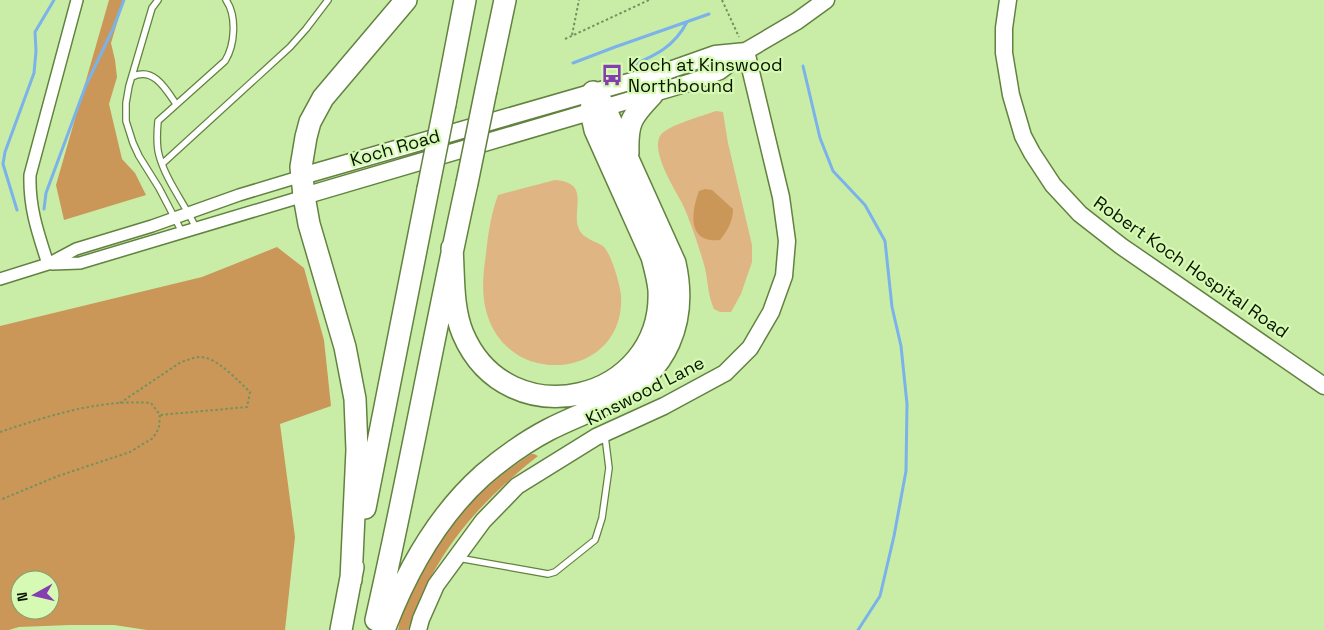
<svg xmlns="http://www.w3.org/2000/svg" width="1324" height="630" viewBox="0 0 1324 630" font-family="'Space Grotesk',sans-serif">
<rect width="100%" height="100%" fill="#c9eda6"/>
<path fill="#e0b584" d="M716,111L723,112L728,143L752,245V262L741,294L731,312H720L714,309C708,296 708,282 705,268C700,250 690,220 682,203C674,188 651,152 660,136C667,125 703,116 716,111Z
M555,180C598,183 562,221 586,237C591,241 597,242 603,246C611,253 620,284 621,295C626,378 510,391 487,314C481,294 483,274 486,254C488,234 491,214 498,195Z"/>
<path fill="#ca9759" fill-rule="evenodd" d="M109,0H124L111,43L115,60L117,77L109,104L122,159L135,173L146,195L64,220L56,185Z
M705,189L712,190L733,209C733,222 727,231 720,240C687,244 691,212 699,191Z
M277,247L304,268L324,340L331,406L280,424L295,537L285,630H147L114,625H70L19,627L9,630H0V326L202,277ZM20,580H50V610H20Z
M531,454H534L538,456C475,506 434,554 408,630H398C402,611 410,594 419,577C447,523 480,488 531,454Z"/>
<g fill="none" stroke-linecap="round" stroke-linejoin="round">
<path stroke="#7bb2eb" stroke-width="3" d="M573,63L615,47L709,14
M631,66C656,55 674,47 687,22
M803,66L820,138L833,171L865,205L885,241L892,307L901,346L907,404L906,471L894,536L880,596L858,630
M44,209L46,193L86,85L113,29L124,0
M17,210L3,164L5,152L34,73L36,51L35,32L54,0"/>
<g stroke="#628240" stroke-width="8">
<path id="lane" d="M158,0L152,8L129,86L126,103V121L133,143L139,156L159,188L182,232
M132,77C153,66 166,89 176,104
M162,164L290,47L306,29L328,0
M196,228C185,204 166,181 159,155C156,144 157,132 158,121L225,61C235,45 237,16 226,0
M458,558L548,574L555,572L595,540L597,534L602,518L609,468L605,436"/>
</g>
<g stroke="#628240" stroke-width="14">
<path id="street" d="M48,264C38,233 29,208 30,175L77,0
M52,264L80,263L304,196
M0,279L48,264L76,249L152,226L239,195L302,176"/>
</g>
<g stroke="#628240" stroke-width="19">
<path id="secondary" d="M1008,0L1004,28V53L1011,95L1023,136L1032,153L1053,185L1080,214L1121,246L1324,386
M302,176L667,71L715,54L746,51
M304,196L695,81L720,71L746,51L797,21L826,0
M418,630L421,619L436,585L483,521L517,486L596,437L664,406L725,373L750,348L771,312L784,276L787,241L781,197L746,51"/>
</g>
<g stroke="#628240" stroke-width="24">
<path id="highway" d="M486,90L505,0
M445,104L465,0
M628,153C627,123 631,117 652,95
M452,248C454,276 452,308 463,334C508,439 664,403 659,290C658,279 655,268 652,257L595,130L591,112L593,92
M365,508L428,189
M351,580L357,450L355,399L345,347L309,224L304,196L301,167L306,137L310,122L323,98L406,0
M376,620C409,475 435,328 467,183
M341,630L353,567
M384,630C406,572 436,517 483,475C503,458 525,442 548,430C569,419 592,411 613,400C667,371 688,322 675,263L605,108L601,101L593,92"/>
</g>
<path stroke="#76905f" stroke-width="2" stroke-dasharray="2.5 2.5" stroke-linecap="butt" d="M722,0L739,37
M572,35L579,0
M565,39L649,0
M120,403L181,362C188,360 194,357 201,357C218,358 238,381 250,392L247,407L160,415
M0,432C48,416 99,399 151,403L160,415L159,428L153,438L130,452L58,476L0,500"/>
<use href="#lane" stroke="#fff" stroke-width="5.5"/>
<use href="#street" stroke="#fff" stroke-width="11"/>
<use href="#secondary" stroke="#fff" stroke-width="16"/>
<use href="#highway" stroke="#fff" stroke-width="21"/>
<g stroke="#628240" stroke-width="24" stroke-linecap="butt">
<path id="highway-bridge" d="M467,183L486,90
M428,189L445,104"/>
</g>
<use href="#highway-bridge" stroke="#fff" stroke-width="21"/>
</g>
<defs>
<g id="bus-bare" transform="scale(1.725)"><path d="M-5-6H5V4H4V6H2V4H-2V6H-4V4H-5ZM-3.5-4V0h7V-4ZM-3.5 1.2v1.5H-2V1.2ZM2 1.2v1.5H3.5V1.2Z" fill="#853daf" stroke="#d6fab3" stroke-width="2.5" paint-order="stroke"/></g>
</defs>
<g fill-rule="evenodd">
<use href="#bus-bare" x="612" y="75"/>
</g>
<g text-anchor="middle" stroke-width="4.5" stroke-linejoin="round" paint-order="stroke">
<g font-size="18" fill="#081400" stroke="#d6fab3" text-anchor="start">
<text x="628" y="71">Koch at Kinswood<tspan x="628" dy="21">Northbound</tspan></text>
</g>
<g font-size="18" fill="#081400" stroke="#d6fab3">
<text transform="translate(395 148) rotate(-16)" y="6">Koch Road</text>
<text transform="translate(1191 267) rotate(35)" y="6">Robert Koch Hospital Road</text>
<text transform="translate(645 391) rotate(-27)" y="6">Kinswood Lane</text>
</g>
</g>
<g transform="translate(35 595) rotate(262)"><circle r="24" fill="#d6fab3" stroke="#849e6b"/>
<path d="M0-4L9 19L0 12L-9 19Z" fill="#853daf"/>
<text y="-8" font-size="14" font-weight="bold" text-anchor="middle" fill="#081400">N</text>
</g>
</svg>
